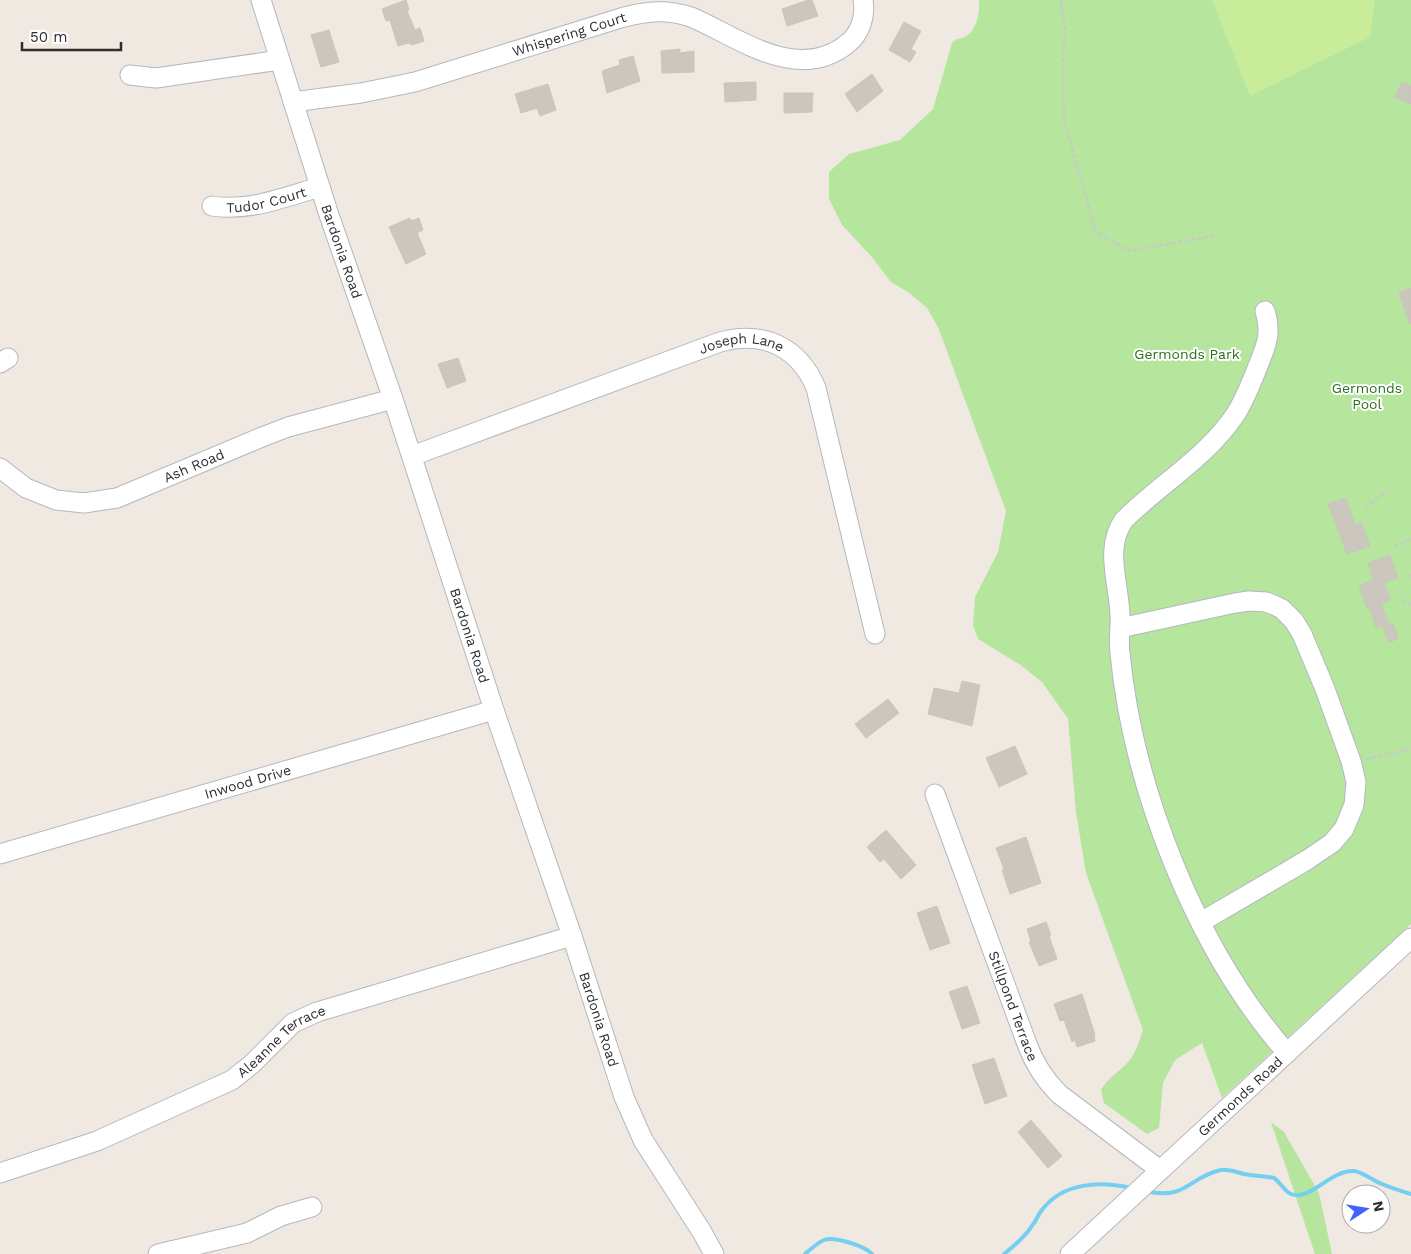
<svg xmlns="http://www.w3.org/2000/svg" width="1411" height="1254" viewBox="0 0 1411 1254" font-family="'Work Sans',sans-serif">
<rect width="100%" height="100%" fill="#efe9e1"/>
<path fill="#b6e59e" d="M979,0H1411V924L1222,1098L1202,1043L1175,1060L1163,1083L1159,1128L1147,1134L1104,1103L1101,1090C1109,1077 1115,1075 1125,1065C1135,1056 1139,1042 1143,1030L1086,873L1076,812L1068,719L1042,682L1019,664L978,639L973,625L975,597L998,552L1006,511L938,327L927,308L908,292L891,282L871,256L842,225L829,199V172L849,154L900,140L933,109L952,43L957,39C976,38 980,15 979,0Z
M1271,1122L1284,1132L1319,1193L1332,1254H1315Z"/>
<path fill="#c9ec9a" d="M1212,0H1375L1370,37L1250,96Z"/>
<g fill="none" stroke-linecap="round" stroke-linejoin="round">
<path stroke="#75cff0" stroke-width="4" d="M1145,1191C1187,1201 1188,1177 1221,1170C1229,1169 1236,1172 1244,1174C1254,1176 1264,1176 1274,1178C1281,1183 1284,1191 1291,1194C1309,1202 1332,1169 1354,1171C1363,1172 1373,1181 1382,1184C1391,1188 1401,1191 1411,1194
M805,1254C811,1249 817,1243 824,1240C834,1236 865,1246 872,1254
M1004,1254C1015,1245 1026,1236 1034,1223C1037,1219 1038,1214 1042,1210C1063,1182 1100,1181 1131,1188"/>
</g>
<path fill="#cbc7bf" stroke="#cbc5ba" d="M406,0L409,10L407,11L415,30L420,28L424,41L412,45L408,43L398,46L390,20L386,21L382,9Z
M808,0H812L818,16L787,26L782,9Z
M904,22L921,31L911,49L916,52L910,62L889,50Z
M329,30L339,62L321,67L311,35Z
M680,49V53L694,51V72L662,73L661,51Z
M633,56L640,81L607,93L602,71L620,65L619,60Z
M872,74L883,91L857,112L845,94Z
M756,82V100L725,102L724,83Z
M1402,82L1411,86V104L1395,97Z
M548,84L556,110L540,116L537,108L521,113L515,94Z
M784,93H813L812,112L784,113Z
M410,218L411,221L419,218L423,230L417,233L426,254L406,264L389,227Z
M1411,288V323H1409L1399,292Z
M458,358L466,381L447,388L438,364Z
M1346,498L1355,525L1361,523L1370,546L1347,554L1328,504Z
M1390,555L1398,578L1384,583L1390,600L1381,603L1389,624L1376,628L1370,608H1367L1359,586L1373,580L1368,563Z
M1393,623L1398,639L1388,642L1383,627Z
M962,681L980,685L972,726L928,714L934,688L959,693Z
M888,699L899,713L866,738L855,724Z
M1015,746L1027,774L999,787L986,758Z
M886,830L916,865L901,879L884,859L880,862L867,847Z
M1026,837L1041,883L1010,894L1002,870L1004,869L996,848Z
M937,906L950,943L930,950L917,913Z
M1046,922L1051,935L1049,936L1057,959L1039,966L1029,942L1031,941L1027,929Z
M967,986L980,1023L962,1029L949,992Z
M1082,994L1095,1035H1094L1095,1041L1077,1047L1075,1040L1072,1042L1064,1020L1060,1021L1054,1004Z
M994,1058L1007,1096L985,1104L972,1065Z
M1031,1120L1062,1156L1048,1168L1018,1132Z"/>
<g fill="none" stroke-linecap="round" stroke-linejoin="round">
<g stroke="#b4b7c1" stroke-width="21">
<g id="minor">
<path id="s1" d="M261,0L328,212L393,399L494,710L572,936L624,1097L643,1140L702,1232L714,1254"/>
<path d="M130,75L156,78L280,60"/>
<path id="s2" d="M293,102L361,93L415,82L624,17C648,11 667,9 691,17C738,37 797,84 847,44C860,34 866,17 863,0"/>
<path id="s3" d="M212,206C249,212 284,197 320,187"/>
<path d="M1265,311C1272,333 1266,346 1258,366C1251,383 1245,400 1235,415C1206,458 1160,484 1124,520C1104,547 1119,584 1120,615C1121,628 1118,641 1120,653C1133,788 1196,950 1287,1053"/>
<path d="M0,363L8,358"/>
<path id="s4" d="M412,456L720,342C763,330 799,347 816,388L875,634"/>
<path id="s5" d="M0,468L26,488L56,500L84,503L117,498L262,437L288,427L393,399"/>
<path d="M1120,628L1235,603L1249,601L1266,602L1274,605L1282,609L1294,621L1302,634L1325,689L1351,761L1356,782L1354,805L1344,829L1332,843L1307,860L1201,922"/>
<path id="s6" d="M935,794L1027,1044C1034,1063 1044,1079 1059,1094L1160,1170"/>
<path id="s7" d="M0,854L494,710"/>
<path id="s8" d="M0,1173L97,1141L232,1080L252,1064L293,1023L317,1012L572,936"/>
<path d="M158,1254L247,1233L281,1216L312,1207"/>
<path id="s9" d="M1070,1254L1411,938"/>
</g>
</g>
<path stroke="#c9c9c9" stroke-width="2.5" stroke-dasharray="4 2.5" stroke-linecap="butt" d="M1061,0L1065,31L1063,57L1064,120L1096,232L1129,251L1218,235
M1365,508L1379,496L1388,492
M1395,546L1411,539
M1407,577L1411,575
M1403,601L1411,604
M1366,759L1411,749"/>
<use href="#minor" stroke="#fff" stroke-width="19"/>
</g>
<g text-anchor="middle" stroke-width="4" stroke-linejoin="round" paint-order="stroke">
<g font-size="14" fill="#2e2e2e" stroke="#fff">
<text dy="5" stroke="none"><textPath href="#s2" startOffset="285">Whispering Court</textPath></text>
<text dy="5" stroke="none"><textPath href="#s3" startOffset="55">Tudor Court</textPath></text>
<text dy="5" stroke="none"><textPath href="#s1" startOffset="264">Bardonia Road</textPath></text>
<text dy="5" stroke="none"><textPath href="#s4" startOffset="350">Joseph Lane</textPath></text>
<text dy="5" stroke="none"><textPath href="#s5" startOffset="210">Ash Road</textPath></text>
<text dy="5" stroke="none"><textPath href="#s1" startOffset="669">Bardonia Road</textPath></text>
<text dy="5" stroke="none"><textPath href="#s7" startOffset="258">Inwood Drive</textPath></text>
<text dy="5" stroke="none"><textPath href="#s6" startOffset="226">Stillpond Terrace</textPath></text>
<text dy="5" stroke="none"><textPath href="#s1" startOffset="1074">Bardonia Road</textPath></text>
<text dy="5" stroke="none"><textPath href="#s8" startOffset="314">Aleanne Terrace</textPath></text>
<text dy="5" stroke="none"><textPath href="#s9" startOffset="232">Germonds Road</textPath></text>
</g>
<g font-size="14" fill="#2c6e1b" stroke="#fff">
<text x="1187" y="359">Germonds Park</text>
<text x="1367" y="393">Germonds<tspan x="1367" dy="16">Pool</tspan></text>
</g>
</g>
<g transform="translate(1366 1209) rotate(78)"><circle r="24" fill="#ffffff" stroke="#ababab"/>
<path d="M0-4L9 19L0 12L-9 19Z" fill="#4264fb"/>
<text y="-8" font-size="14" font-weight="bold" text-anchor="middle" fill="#2e2e2e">N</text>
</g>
<path d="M22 42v8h99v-8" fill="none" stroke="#2e2e2e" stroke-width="2.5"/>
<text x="30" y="42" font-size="15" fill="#2e2e2e" stroke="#ffffff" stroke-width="4" paint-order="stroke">50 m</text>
</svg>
